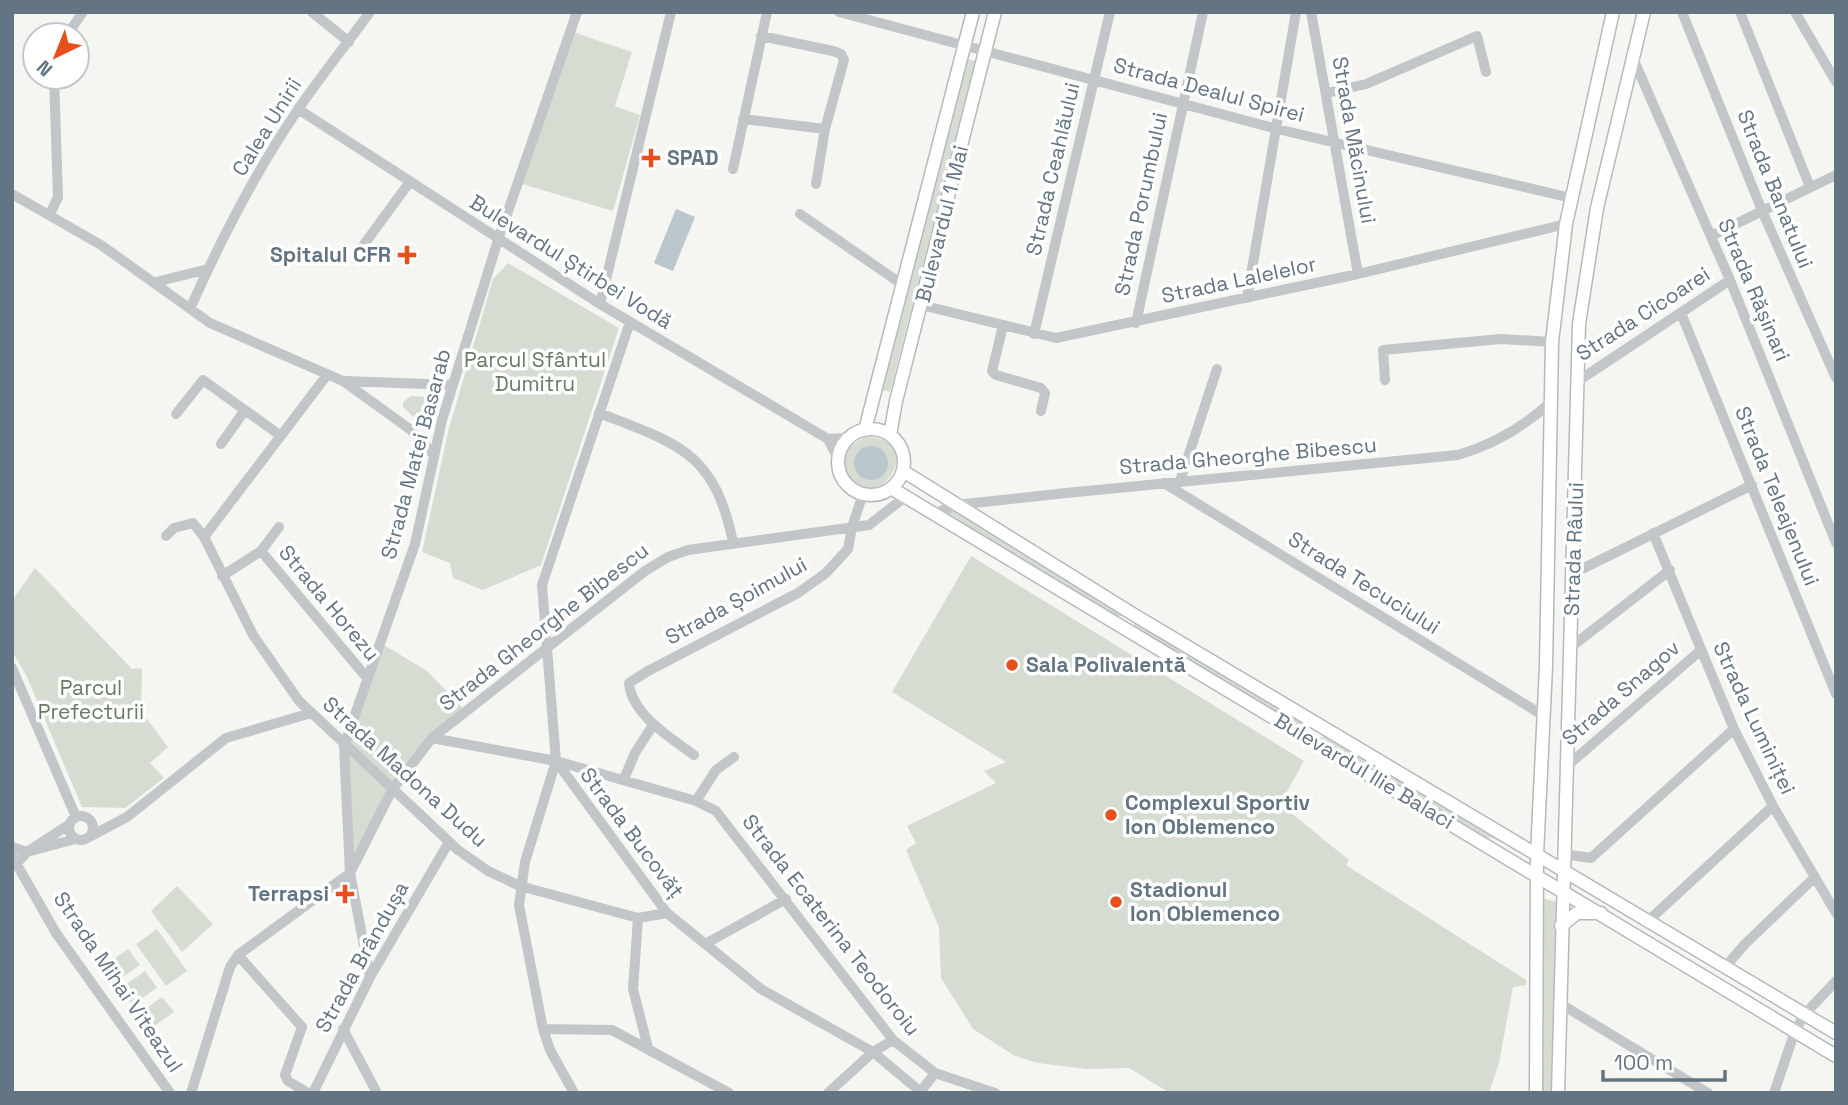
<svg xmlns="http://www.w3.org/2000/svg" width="1848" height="1105" viewBox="0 0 1848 1105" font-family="'Space Grotesk',sans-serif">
<rect width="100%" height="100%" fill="#f5f5f1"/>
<path fill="#d6dcd2" d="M573,32L632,52L615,106L640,115L613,211L522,184Z
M968,59L975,61L890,392L883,390Z
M508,263L619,328L541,565L483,590L453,578L450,563L422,552L449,428L493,279Z
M411,396L430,397L437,400L438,406L429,428L424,427L403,407V402Z
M868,437C933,441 870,525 847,473C839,456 852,441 868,437Z
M953,510L1122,613V616H1113L949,517L947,512Z
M971,556L1304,761L1280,804L1349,860L1346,865L1526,980V985L1513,987L1499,1063L1489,1093H1170L1129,1068L1086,1069L1038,1063L1015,1056L973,1029L941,978L939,927L906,850L916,843L907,826L996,783L984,771L1006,762L892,692Z
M35,568L132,669L142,668L141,711L168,747L150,763L164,778L125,808L82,807L27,677L12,651V601Z
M1134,620L1308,723L1307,726L1303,728L1134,627Z
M379,642L427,671L466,711L422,748L352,865L344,746Z
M1323,734L1526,854L1492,838L1484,837L1323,740Z
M177,886L213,924L182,952L151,911Z
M1542,898L1556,902L1553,1093H1540Z
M157,929L187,971L166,986L136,944Z
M128,949L140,965L117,981L105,965Z
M145,971L157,988L132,1005L121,988Z
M162,997L174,1012L150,1029L139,1014Z"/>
<path fill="#bbc7cc" d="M676,209L695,217L673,271L654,263Z
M854 463a17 17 0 1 1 34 0a17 17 0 1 1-34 0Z"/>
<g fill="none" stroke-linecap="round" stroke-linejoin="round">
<g stroke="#b5b9bd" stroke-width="15">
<path id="major" d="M838 462a33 33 0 1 1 66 0a33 33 0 1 1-66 0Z
M865,430L973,12
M890,435L896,401L995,12
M903,471L1136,616L1836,1033
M891,488L1836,1056
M1561,926L1577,913H1601
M1536,1093L1537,855L1546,666L1552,342L1566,224L1613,12
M1558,1093L1579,324L1597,208L1644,12"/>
</g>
<path stroke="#c2c6c9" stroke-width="10" d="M312,12L349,42
M839,12L1277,129L1571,198
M1311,12L1358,274
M1682,12L1763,213L1836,378
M1740,12L1810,187
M1795,12L1836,82
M67,35L83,12
M761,36L833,51L841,54L844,60L825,129L816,184
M1632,56L1730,280L1836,543
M1327,93L1366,84L1477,36L1486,72
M298,109L600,304L828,439L838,459
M743,119L825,129
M733,169L767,12
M12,194L101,245L210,323L343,381L411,430L434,455
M50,214L58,197L54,77
M800,214L903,285
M1711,236L1836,175
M357,254L409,183
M156,282L208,269
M1247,298L1296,12
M600,304L671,12
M921,305L1056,338L1358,274L1566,224
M190,309C220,241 255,173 297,111C320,77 346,45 370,12
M1681,313L1836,694
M1136,323L1203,12
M1003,326L992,371L996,375L1041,388L1045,393L1041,411
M1034,334L1110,12
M1385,380L1383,350L1501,339L1552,342
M345,381L453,385
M1578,381L1730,280
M599,413C678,444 714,451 733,542
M176,414L203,380L281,436
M828,439L848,438
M221,444L245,410
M1180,481L1217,369
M1164,483L1544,716
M934,514L956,505L1066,493L1458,455C1495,444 1524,427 1552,401
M1653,533L1734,729L1773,806L1836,913
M166,536L174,528L193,523L204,537L253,635L299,701L458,850L488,871L520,886L638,918L667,913
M204,537L327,375
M261,551L367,678
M1574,573L1752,485
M222,576L261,551L279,527
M1571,647L1670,570
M12,668L76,817
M432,738L556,761L667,913L761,989L873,1052L922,1093
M694,755C671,738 632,715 629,683L648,671L798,593L826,573L848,549L852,527L863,494
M556,761L696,801L716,811L893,1040L935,1073L995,1093
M1567,766L1701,650
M624,779L635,753L653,725
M696,801L716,770L734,757
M69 828a12 12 0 1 1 24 0a12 12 0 1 1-24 0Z
M91,836L127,817L226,738L311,713
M12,847L27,852L75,839
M1563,854L1591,858L1734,729
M12,856L56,933L170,1093
M17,863L27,852L70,824
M638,918L633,989L648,1048
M1648,921L1773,806
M705,944L786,899
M238,955L302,1027L285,1075L288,1081L308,1093
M1725,967L1745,944L1814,878
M370,977L350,873L344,746L415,544L442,420L498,240L577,12
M1559,1003L1708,1093
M343,1029L377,1093
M543,1029L612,1030L729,1093
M921,1091L935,1073
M191,1093L230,967L238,955L350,873L392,790L432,738L645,571L668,557L688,550L869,525L905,497
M313,1093L370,977L449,842
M574,1093L550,1050L543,1029L519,905L525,862L556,761L542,585L630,322
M828,1093L873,1052L893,1040
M1774,1093L1795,1031L1804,1015L1836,981"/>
<use href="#major" stroke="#fff" stroke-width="12"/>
</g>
<g fill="#e94f1d" stroke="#fff" stroke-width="2.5">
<path d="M647.5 147.5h7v7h7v7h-7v7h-7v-7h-7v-7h7z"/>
<path d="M403.5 244.5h7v7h7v7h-7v7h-7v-7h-7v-7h7z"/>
<circle cx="1012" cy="665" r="7"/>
<circle cx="1111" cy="815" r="7"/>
<path d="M341.5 883.5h7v7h7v7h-7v7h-7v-7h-7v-7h7z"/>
<circle cx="1116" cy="902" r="7"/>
</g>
<g text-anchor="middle" stroke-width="7" stroke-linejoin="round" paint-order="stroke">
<g font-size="21" fill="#637483" stroke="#fff">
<text transform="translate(1209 90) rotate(15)" y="7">Strada Dealul Spirei</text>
<text transform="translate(267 127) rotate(-58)" y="7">Calea Unirii</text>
<text transform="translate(1354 140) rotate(80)" y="7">Strada Măcinului</text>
<text transform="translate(1053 169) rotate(-77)" y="7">Strada Ceahlăului</text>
<text transform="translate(1775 189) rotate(68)" y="7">Strada Banatului</text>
<text transform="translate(1141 204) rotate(-78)" y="7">Strada Porumbului</text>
<text transform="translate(942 224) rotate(-76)" y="7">Bulevardul 1 Mai</text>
<text transform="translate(571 262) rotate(32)" y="7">Bulevardul Știrbei Vodă</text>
<text transform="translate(1239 280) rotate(-12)" y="7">Strada Lalelelor</text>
<text transform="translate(1754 290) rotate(67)" y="7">Strada Rășinari</text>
<text transform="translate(1643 314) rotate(-33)" y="7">Strada Cicoarei</text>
<text transform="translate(416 454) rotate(-75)" y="7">Strada Matei Basarab</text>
<text transform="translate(1248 456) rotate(-5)" y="7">Strada Gheorghe Bibescu</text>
<text transform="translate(1777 496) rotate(68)" y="7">Strada Teleajenului</text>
<text transform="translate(1574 549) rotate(-88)" y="7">Strada Râului</text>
<text transform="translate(1364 583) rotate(32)" y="7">Strada Tecuciului</text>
<text transform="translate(736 601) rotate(-29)" y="7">Strada Șoimului</text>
<text transform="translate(329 603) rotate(50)" y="7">Strada Horezu</text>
<text transform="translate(544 627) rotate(-38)" y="7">Strada Gheorghe Bibescu</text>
<text transform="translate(1621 693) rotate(-41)" y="7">Strada Snagov</text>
<text transform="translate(1754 718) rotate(65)" y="7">Strada Luminiței</text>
<text transform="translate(1364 771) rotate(31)" y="7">Bulevardul Ilie Balaci</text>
<text transform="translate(405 772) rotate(42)" y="7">Strada Madona Dudu</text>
<text transform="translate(632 833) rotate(53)" y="7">Strada Bucovăț</text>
<text transform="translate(831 925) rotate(52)" y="7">Strada Ecaterina Teodoroiu</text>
<text transform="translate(362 957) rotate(-61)" y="7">Strada Brândușa</text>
<text transform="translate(118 982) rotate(56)" y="7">Strada Mihai Viteazul</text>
</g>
<g font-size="21" font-weight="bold" fill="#637483" stroke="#fff" text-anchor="start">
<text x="667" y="165">SPAD</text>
<text x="391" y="262" text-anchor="end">Spitalul CFR</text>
<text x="1026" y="672">Sala Polivalentă</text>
<text x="1125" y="810">Complexul Sportiv<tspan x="1125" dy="24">Ion Oblemenco</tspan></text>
<text x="1130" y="897">Stadionul<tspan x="1130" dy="24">Ion Oblemenco</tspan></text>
<text x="329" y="901" text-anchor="end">Terrapsi</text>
</g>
<g font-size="21" fill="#677a62" stroke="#fff">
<text x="535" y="367">Parcul Sfântul<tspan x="535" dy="24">Dumitru</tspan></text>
<text x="91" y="695">Parcul<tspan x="91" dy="24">Prefecturii</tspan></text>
</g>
</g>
<rect width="1848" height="1105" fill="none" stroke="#637483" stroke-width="28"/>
<g transform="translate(56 56) rotate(223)"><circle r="33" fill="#ffffff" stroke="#c1c7cd" stroke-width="2"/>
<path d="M0-5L12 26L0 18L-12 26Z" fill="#e94f1d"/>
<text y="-10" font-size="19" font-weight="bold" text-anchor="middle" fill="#637483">N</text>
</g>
<path d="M1603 1070v10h122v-10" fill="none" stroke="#637483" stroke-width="3.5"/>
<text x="1614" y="1070" font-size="21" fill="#637483" stroke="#ffffff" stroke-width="5" paint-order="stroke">100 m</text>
</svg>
